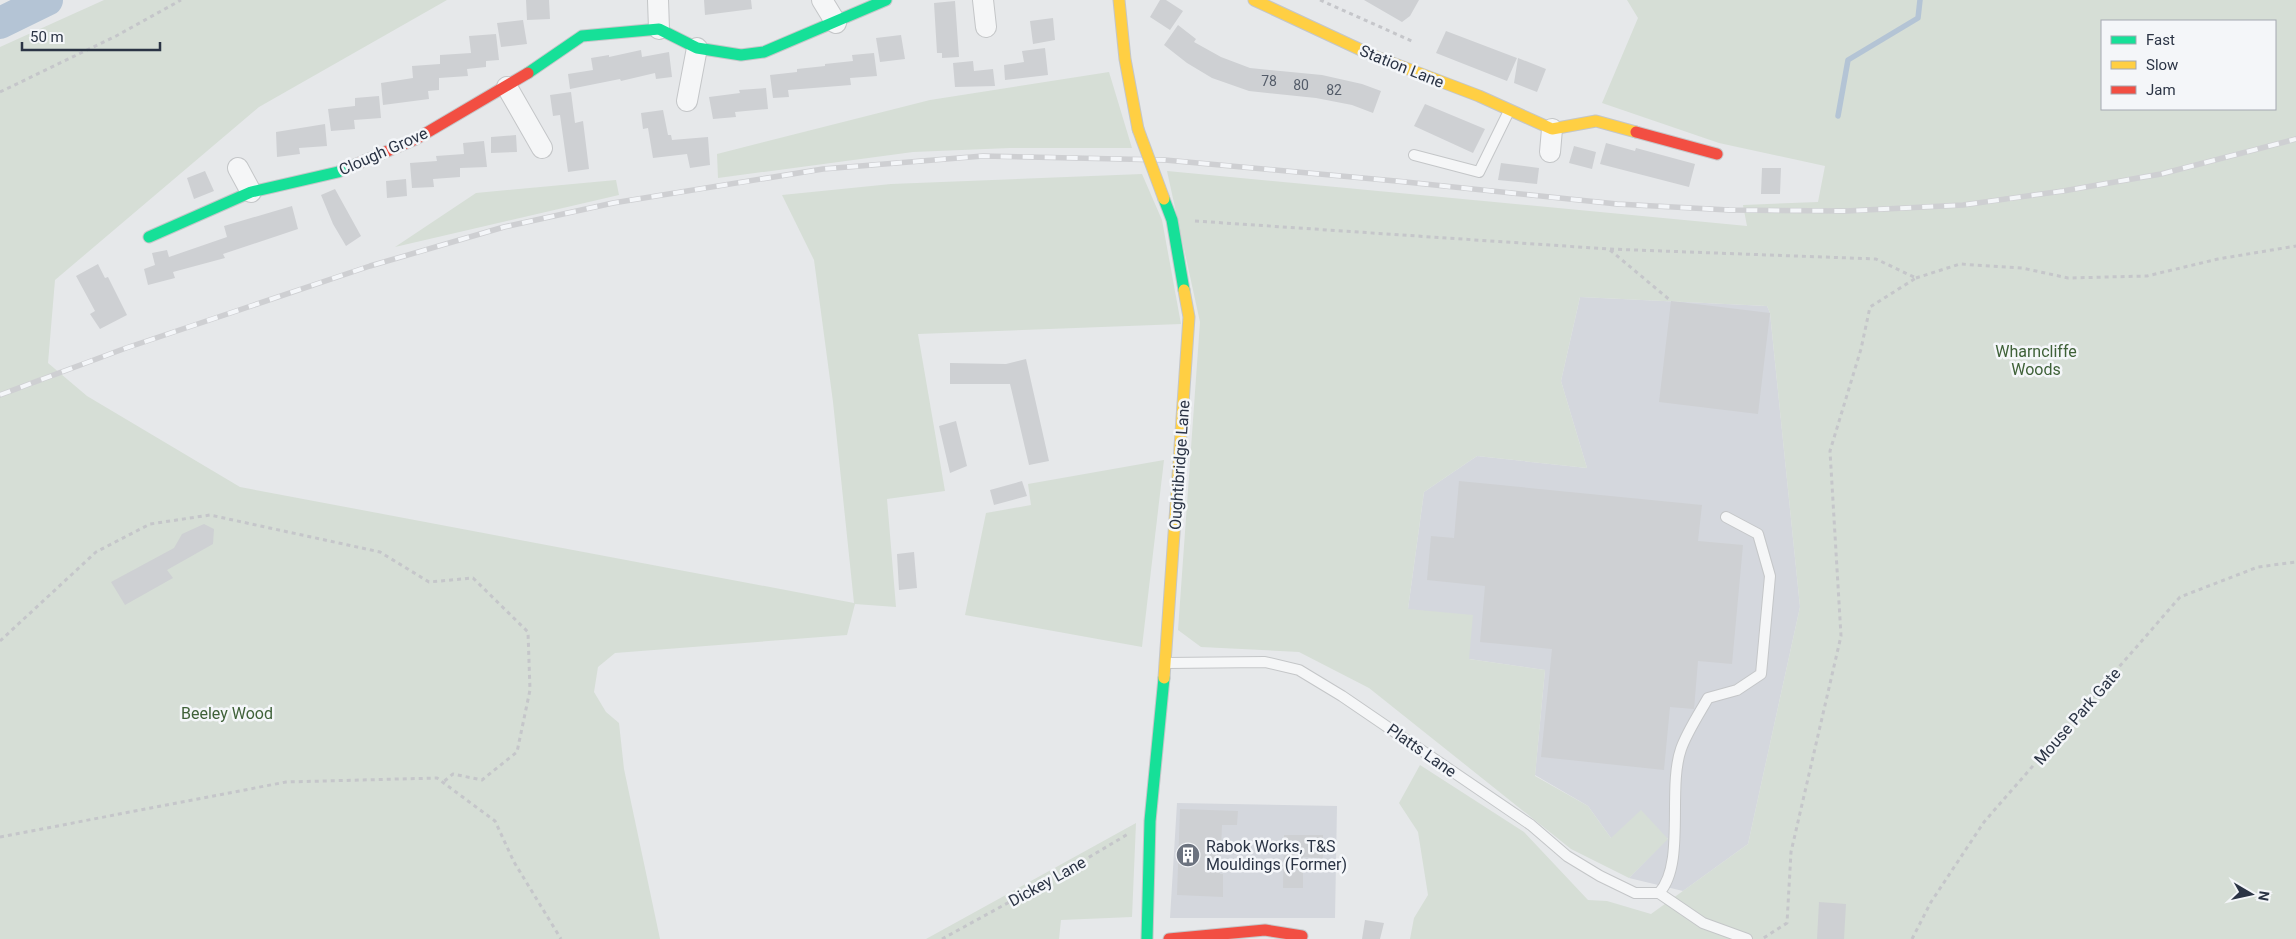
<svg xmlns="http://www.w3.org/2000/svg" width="2296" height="939" viewBox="0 0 2296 939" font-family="Roboto,sans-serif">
<rect width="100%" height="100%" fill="#e6e8ea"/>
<path fill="#d4d7dd" d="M1580,297L1767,306L1770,313L1800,607L1748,844L1683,891L1629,878L1668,838H1611L1588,806L1535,775L1545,670L1469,659L1408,609L1424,492L1477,456L1587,468L1561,381Z
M1177,803L1337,806L1335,918H1170Z"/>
<path fill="#d6ded6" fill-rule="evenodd" d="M104,0H447L259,107L55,280L48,363L87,396L240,487L854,603L833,402L814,260L782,195L891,184L1142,174L1162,220L1181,324L918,334L945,491L887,499L896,607L855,604L847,635L615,653L598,667L594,692L606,712L619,723L624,769L660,939H0V47Z
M1627,0H2296V939H1410L1414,918L1428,895L1418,832L1399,803L1420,765L1524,832L1588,900L1607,901L1651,914L1748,844L1800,607L1770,313L1767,306L1580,297L1561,381L1587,468L1477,456L1424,492L1408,609L1473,615L1469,659L1545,670L1535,776L1588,806L1611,838L1641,810L1668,839L1629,878L1571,849L1369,688L1299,652L1201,647L1178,630L1200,322L1167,171L1747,226L1743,205L1818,202L1825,166L1719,143L1602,103L1638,18ZM2102,21H2275V109H2102Z
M1109,72L1132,148H1010L913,152L718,178L717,154L930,100Z
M616,180L619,195L395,247L476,193Z
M1164,460L1142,647L965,615L986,513L1031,505L1028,484Z
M1136,823L1132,917L1061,920L1059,939H926Z"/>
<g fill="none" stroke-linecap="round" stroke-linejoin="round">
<path stroke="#b4c4d5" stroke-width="5.5" d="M1838,116L1848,60L1918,18L1920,0"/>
<path stroke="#b4c4d5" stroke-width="32" d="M0,23L47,0"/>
</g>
<path fill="#ced0d3" d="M526,0H549L550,19L527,20Z
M704,0H751L752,9L705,15Z
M1160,0H1166L1183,11L1170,30L1150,17Z
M1364,0H1419L1410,16L1402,22Z
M955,1L959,57L942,58V53H937L934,3Z
M1053,18L1055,40L1033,44L1030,21Z
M523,20L527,44L501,47L497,23Z
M1178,25L1196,39L1194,42L1221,57L1250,68L1322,75L1362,84L1381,91L1373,113L1352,105L1316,98L1249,91L1212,78L1187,63L1164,45Z
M1446,31L1517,58L1507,81L1436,53Z
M496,34L499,60L486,61V67L467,69L468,76L439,78V90L428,91L429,99L383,105L381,83L413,78L412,66L440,64V55L471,53L469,36Z
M901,35L905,59L880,62L876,38Z
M1045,48L1048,75L1005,80L1004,65L1024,62L1022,51Z
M641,50L642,57L669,52L672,77L656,79L655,73L621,81L620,79L570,89L568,74L593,70L591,58L609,55V57Z
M874,53L877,76L850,78L851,85L788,90L789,97L773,98L770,75L797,72V69L825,66V64L853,61L852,55Z
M1518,58L1546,69L1537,92L1514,83Z
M973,61L974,71L993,69L995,86L955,87L953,63Z
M766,88L768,109L735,112L736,117L713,119L709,97L740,93L739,90Z
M571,92L575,123L583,121L589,169L568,172L560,115L553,116L550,95Z
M379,96L381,118L354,120L355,129L331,131L328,109L355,106V98Z
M1425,104L1485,129L1473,153L1414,126Z
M663,110L668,135H671L672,140L708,137L710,165L690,168L687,154L653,158L648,128L643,129L641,113Z
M325,124L327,146L299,148L300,154L277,157L276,132Z
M516,135L517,152L491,153V137Z
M484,141L487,167L460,168V177L433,179L434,187L412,188L410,163L437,161L436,156L464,154L463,143Z
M1606,143L1635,151L1636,148L1695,164L1689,187L1600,164Z
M1574,146L1596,152L1592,169L1569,163Z
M1501,163L1539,168L1537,184L1498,180Z
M1762,168H1781L1780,194H1761Z
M205,171L214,191L194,199L187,178Z
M406,179L407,196L387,198L386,181Z
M335,189L361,236L346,246L333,224L321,195Z
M292,206L298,229L223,254L225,258L173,272L175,278L148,285L144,269L155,265L152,253L167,250L169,257L227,237L224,226Z
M98,264L105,278L108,277L127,315L100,329L90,314L95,311L76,276Z
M1671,301L1770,313L1758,414L1659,402Z
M1026,359L1049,461L1029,465L1010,384H950V363L1006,364Z
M956,421L967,466L950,473L939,426Z
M1022,481L1027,496L994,505L990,490Z
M1459,481L1702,505L1698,541L1743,545L1732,664L1698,661L1694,709L1670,707L1664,770L1541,757L1552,649L1480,642L1485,586L1427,580L1431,536L1454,538Z
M204,524L214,529L213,544L167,570L173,578L125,605L111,582L174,548L182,534Z
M914,552L917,588L899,590L897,554Z
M1180,809L1238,811L1237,825H1222L1220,874H1223V897L1177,895Z
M1284,835H1323V858L1303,857V888H1283Z
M1819,902L1846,904L1844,939H1817Z
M1365,920L1384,923L1380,939H1362Z"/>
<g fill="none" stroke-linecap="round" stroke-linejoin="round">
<g stroke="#c4c6c8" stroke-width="12">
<path id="lane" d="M1414,155L1479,172L1509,111
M1167,663L1265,662L1299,670L1342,696L1531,825L1567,856L1600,876L1635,893H1659
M1659,893C1686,864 1667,789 1681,749C1687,732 1699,714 1708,698L1737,690L1761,674L1770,576L1758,534L1726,517
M1659,893L1703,923L1747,939"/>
</g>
<g stroke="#c4c6c8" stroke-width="22">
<path id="street" d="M658,0L659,29
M822,0L836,23
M983,0L986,27
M507,87L542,148
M687,101L697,48
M1550,152L1552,129
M238,168L251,192"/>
</g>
<g stroke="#c4c6c8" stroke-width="13">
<path id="fast" d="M528,73L582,36L659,29L697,48L741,55L764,52L886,0
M1164,199L1172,220L1184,290
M149,237L251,192L338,172L357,164
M1147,939L1150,821L1164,678"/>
</g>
<g stroke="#c4c6c8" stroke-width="13">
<path id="slow" d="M1119,0L1125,59L1138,129
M1254,0L1374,56L1479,96L1552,129L1596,121L1636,132
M1164,678L1189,317L1184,290"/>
</g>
<g stroke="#c4c6c8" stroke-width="13">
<path id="jam" d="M1636,132L1717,154
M357,164L416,139L528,73
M1169,939L1265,930L1302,936"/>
</g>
<path stroke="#c5c6ca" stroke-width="3" stroke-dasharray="4 4" stroke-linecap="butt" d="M1320,0L1414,42
M0,92L116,36L181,0
M1195,221L1609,249L1876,259L1916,278L1870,307L1861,349L1830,451L1841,636L1791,852L1787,923L1762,939
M1610,250L1671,301
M1916,278L1960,264L2022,268L2068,278L2147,276L2218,259L2296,246
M0,641L96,552L150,524L210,515L380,552L429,582L473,578L528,632L530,690L517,752L482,780L453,774L442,783
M0,837L286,782L437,778L495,821L514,862L561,939
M942,939L1066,871L1128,834
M1912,939L1931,902L1984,822L2180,597L2258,567L2296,562"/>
<use href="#lane" stroke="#f5f6f7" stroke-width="10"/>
<use href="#street" stroke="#f5f6f7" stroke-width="20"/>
<use href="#fast" stroke="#16e098" stroke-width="11"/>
<use href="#slow" stroke="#ffcf43" stroke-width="11"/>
<use href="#jam" stroke="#f24e42" stroke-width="11"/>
<g stroke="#cecfd2" stroke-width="5.5">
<path id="rail" d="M0,395L126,348L370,266L504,227L613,203L823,169L983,156L1165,160L1396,181L1617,204L1729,210L1846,211L1963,205L2063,191L2161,174L2296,139"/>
</g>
<use href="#rail" stroke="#f4f6f9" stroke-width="4" stroke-dasharray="11" stroke-linecap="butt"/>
<g stroke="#c4c6c8" stroke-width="13" stroke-linecap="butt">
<path id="slow-bridge" d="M1138,129L1164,199"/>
</g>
<use href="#slow-bridge" stroke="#ffcf43" stroke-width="11"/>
</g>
<defs>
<g id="building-disc" transform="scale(1.25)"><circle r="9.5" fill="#6c737f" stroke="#f4f6f9"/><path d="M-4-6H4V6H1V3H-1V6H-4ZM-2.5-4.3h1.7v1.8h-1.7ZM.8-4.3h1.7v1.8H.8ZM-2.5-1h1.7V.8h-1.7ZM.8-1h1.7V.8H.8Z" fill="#fff"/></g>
</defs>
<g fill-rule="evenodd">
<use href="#building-disc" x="1188" y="855"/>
</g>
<g text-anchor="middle" stroke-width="5" stroke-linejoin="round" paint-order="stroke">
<g font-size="14" fill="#545c69">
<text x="1269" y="86">78</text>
<text x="1301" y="90">80</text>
<text x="1334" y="95">82</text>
</g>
<g font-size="16" fill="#2b3445" stroke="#f4f6f9">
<text transform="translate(1402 66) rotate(22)" y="6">Station Lane</text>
<text transform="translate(383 151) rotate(-24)" y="6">Clough Grove</text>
<text transform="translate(1179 465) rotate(-86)" y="6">Oughtibridge Lane</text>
<text transform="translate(2077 716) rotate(-49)" y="6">Mouse Park Gate</text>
<text transform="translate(1422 750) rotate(35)" y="6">Platts Lane</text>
<text transform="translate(1047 881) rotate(-29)" y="6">Dickey Lane</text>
</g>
<g font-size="16" fill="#3f6138" stroke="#f4f6f9">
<text x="2036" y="357">Wharncliffe<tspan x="2036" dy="18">Woods</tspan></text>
<text x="227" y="719">Beeley Wood</text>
</g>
<g font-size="16" fill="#2b3445" stroke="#f4f6f9" text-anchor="start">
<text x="1206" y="852">Rabok Works, T&amp;S<tspan x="1206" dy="18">Mouldings (Former)</tspan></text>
</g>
</g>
<rect x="2101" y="20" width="175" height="90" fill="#f4f6f9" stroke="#a4a8b1"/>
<rect x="2111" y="36" width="25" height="8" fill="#16e098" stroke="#a4a8b1"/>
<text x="2146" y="45" font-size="15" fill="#2b3445">Fast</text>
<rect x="2111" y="61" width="25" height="8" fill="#ffcf43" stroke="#a4a8b1"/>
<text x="2146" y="70" font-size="15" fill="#2b3445">Slow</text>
<rect x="2111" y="86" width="25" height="8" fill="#f24e42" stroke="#a4a8b1"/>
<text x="2146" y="95" font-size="15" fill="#2b3445">Jam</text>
<g transform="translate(2251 894) rotate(99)" stroke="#f4f6f9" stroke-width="4" paint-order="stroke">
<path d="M0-4L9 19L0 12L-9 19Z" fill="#2b3445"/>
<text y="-8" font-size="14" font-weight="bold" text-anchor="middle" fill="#2b3445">N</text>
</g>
<path d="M22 42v8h138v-8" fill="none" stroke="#2b3445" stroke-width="2.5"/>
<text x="30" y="42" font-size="15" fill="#2b3445" stroke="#f4f6f9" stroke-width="4" paint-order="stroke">50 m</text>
</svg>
